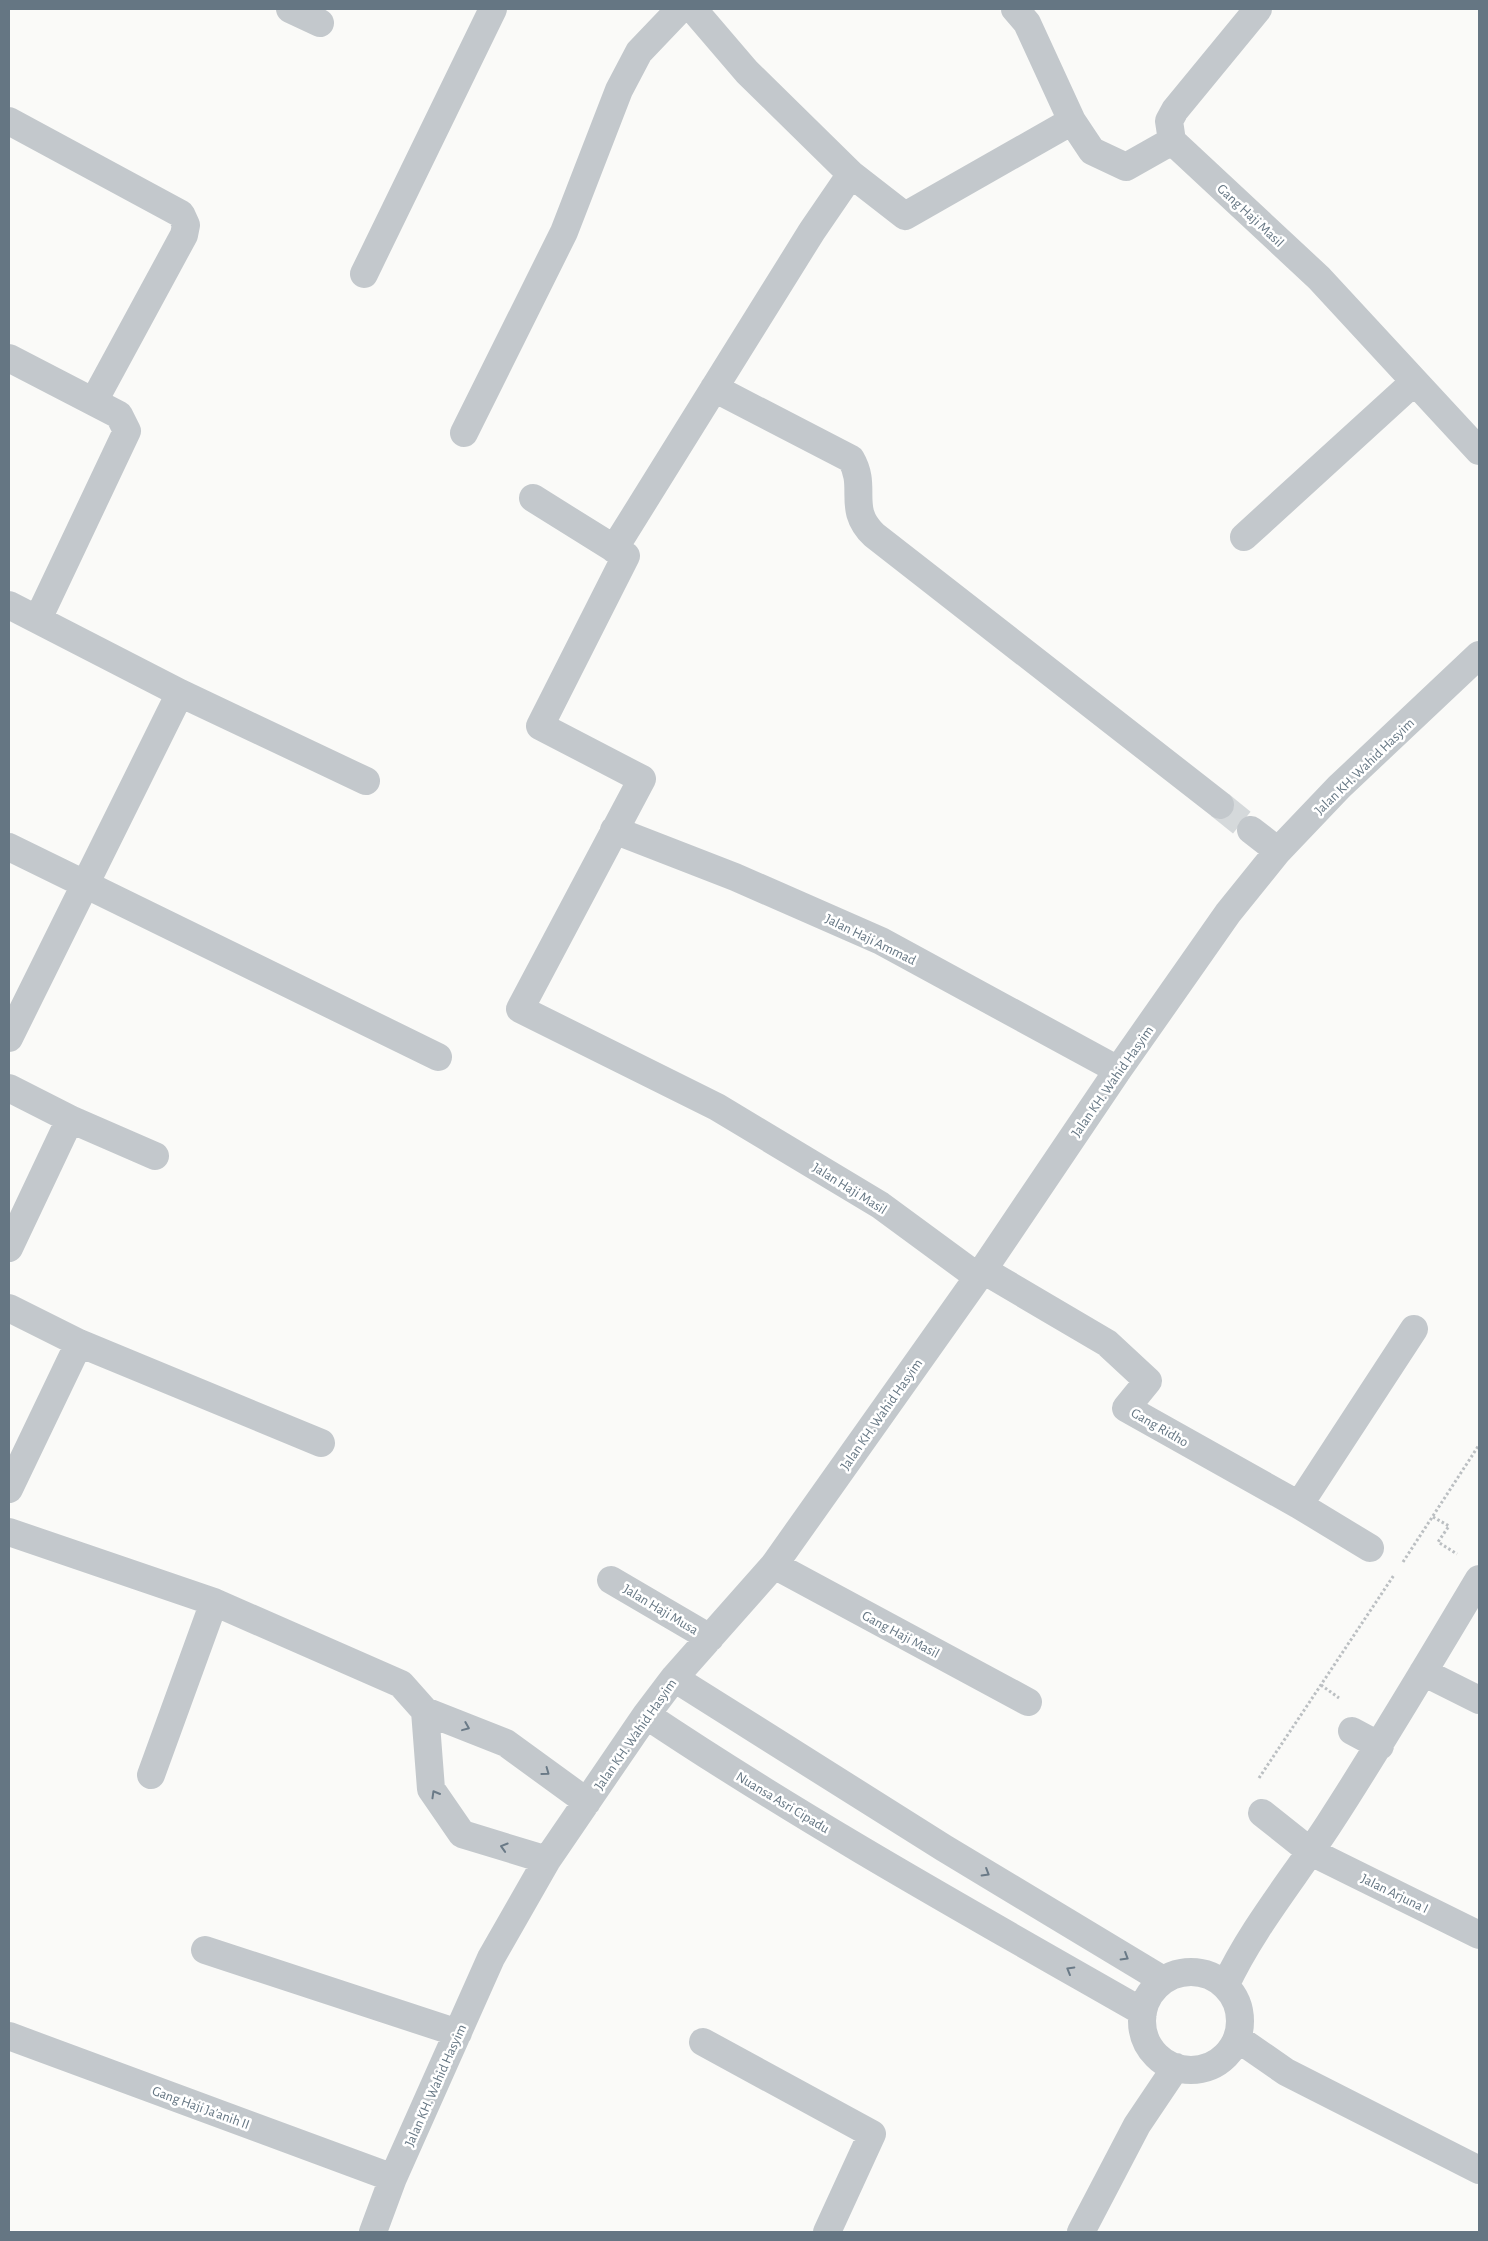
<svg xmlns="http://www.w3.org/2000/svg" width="1488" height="2241" viewBox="0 0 1488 2241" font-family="'Alegreya Sans',sans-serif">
<rect width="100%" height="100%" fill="#fafaf8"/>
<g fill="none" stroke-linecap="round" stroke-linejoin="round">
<path stroke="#d5d9db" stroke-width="28" stroke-dasharray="28 14" stroke-linecap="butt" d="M1220,805L1251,830"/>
<path stroke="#bbbfc2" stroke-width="3" stroke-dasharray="2.5 2.5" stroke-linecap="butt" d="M1433,1517L1449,1526L1438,1542L1457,1554
M1403,1562L1479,1445
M1321,1685L1339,1698
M1259,1778L1394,1575"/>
<path stroke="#c3c8cc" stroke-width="28" d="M290,9L320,23
M693,9L747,72L851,174L905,216L1072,121L1092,151L1126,167L1172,141
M1015,9L1027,23L1072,121
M9,121L181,214L186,225L184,235L94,401
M1172,141L1319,278L1479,451
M1172,141L1169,121L1175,110L1258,9
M364,274L493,9
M9,358L119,415L127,431L38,619
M714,388L851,459C868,488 846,508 874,535L1220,805
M464,433L564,232L619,90L639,52L680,9
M533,498L626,556L540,726L642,779L520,1009L717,1107L880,1205L978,1277
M1244,537L1414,382
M614,549L812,231L851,174
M9,605L180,693L366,781
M614,830L735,877L881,941L1118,1070
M1251,830L1278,851
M9,847L438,1057
M9,1038L180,693
M9,1088L70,1119L155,1156
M9,1248L70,1119
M983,1270L1107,1343L1148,1381L1126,1408L1299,1505L1370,1548
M9,1308L79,1343L321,1443
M9,1489L79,1343
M1299,1505L1414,1329
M9,1532L214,1602L401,1684L425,1711L506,1743L587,1802
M774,1565L1028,1702
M611,1580L710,1638
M1423,1672L1479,1700
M674,1678L944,1848L1163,1980
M425,1711L431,1789L462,1834L547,1860
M646,1715C806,1822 975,1916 1143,2012
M1352,1731L1380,1746
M151,1775L214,1602
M1262,1813L1311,1852L1479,1935
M205,1950L458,2033
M1142 2021a49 49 0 1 1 98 0a49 49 0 1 1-98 0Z
M1225,1986C1252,1928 1294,1878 1329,1824C1381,1744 1430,1661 1479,1579
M9,2036L393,2178
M1237,2038L1286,2072L1479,2170
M703,2042L872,2134L827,2232
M373,2232L393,2178L491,1958L547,1860L646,1715L674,1678L774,1565L983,1270L1118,1070L1228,913L1278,851L1339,787L1479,655
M1081,2232L1137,2125L1176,2067"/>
</g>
<defs><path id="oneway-chevron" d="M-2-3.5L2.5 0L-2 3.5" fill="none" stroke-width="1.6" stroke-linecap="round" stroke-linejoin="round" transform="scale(1.25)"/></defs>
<g stroke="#6a7a87">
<use href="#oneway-chevron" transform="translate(466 1727) rotate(22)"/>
<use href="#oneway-chevron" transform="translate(546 1772) rotate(36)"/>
<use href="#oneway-chevron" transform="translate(435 1794) rotate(-120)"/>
<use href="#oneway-chevron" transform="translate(504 1847) rotate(-163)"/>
<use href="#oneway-chevron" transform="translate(986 1873) rotate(31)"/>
<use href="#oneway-chevron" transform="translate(1125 1957) rotate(31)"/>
<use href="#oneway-chevron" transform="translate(1070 1970) rotate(-150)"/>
</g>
<g text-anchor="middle" stroke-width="5" stroke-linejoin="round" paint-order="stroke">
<g font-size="14" fill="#657683" stroke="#fff">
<text transform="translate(1251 215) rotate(43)" y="5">Gang Haji Masil</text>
<text transform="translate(1364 766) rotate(-44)" y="5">Jalan KH. Wahid Hasyim</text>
<text transform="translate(871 939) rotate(26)" y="5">Jalan Haji Ammad</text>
<text transform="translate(1112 1081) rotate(-55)" y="5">Jalan KH. Wahid Hasyim</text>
<text transform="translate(850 1188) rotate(32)" y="5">Jalan Haji Masil</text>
<text transform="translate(881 1414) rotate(-55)" y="5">Jalan KH. Wahid Hasyim</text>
<text transform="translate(1160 1427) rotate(30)" y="5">Gang Ridho</text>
<text transform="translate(661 1609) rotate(31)" y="5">Jalan Haji Musa</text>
<text transform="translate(901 1634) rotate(28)" y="5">Gang Haji Masil</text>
<text transform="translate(635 1734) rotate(-55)" y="5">Jalan KH. Wahid Hasyim</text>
<text transform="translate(783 1802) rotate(31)" y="5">Nuansa Asri Cipadu</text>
<text transform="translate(1395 1893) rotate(26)" y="5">Jalan Arjuna I</text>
<text transform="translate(435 2085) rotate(-66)" y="5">Jalan KH. Wahid Hasyim</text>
<text transform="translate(201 2107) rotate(20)" y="5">Gang Haji Ja'anih II</text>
</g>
</g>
<rect width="1488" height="2241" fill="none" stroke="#657683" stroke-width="20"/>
</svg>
